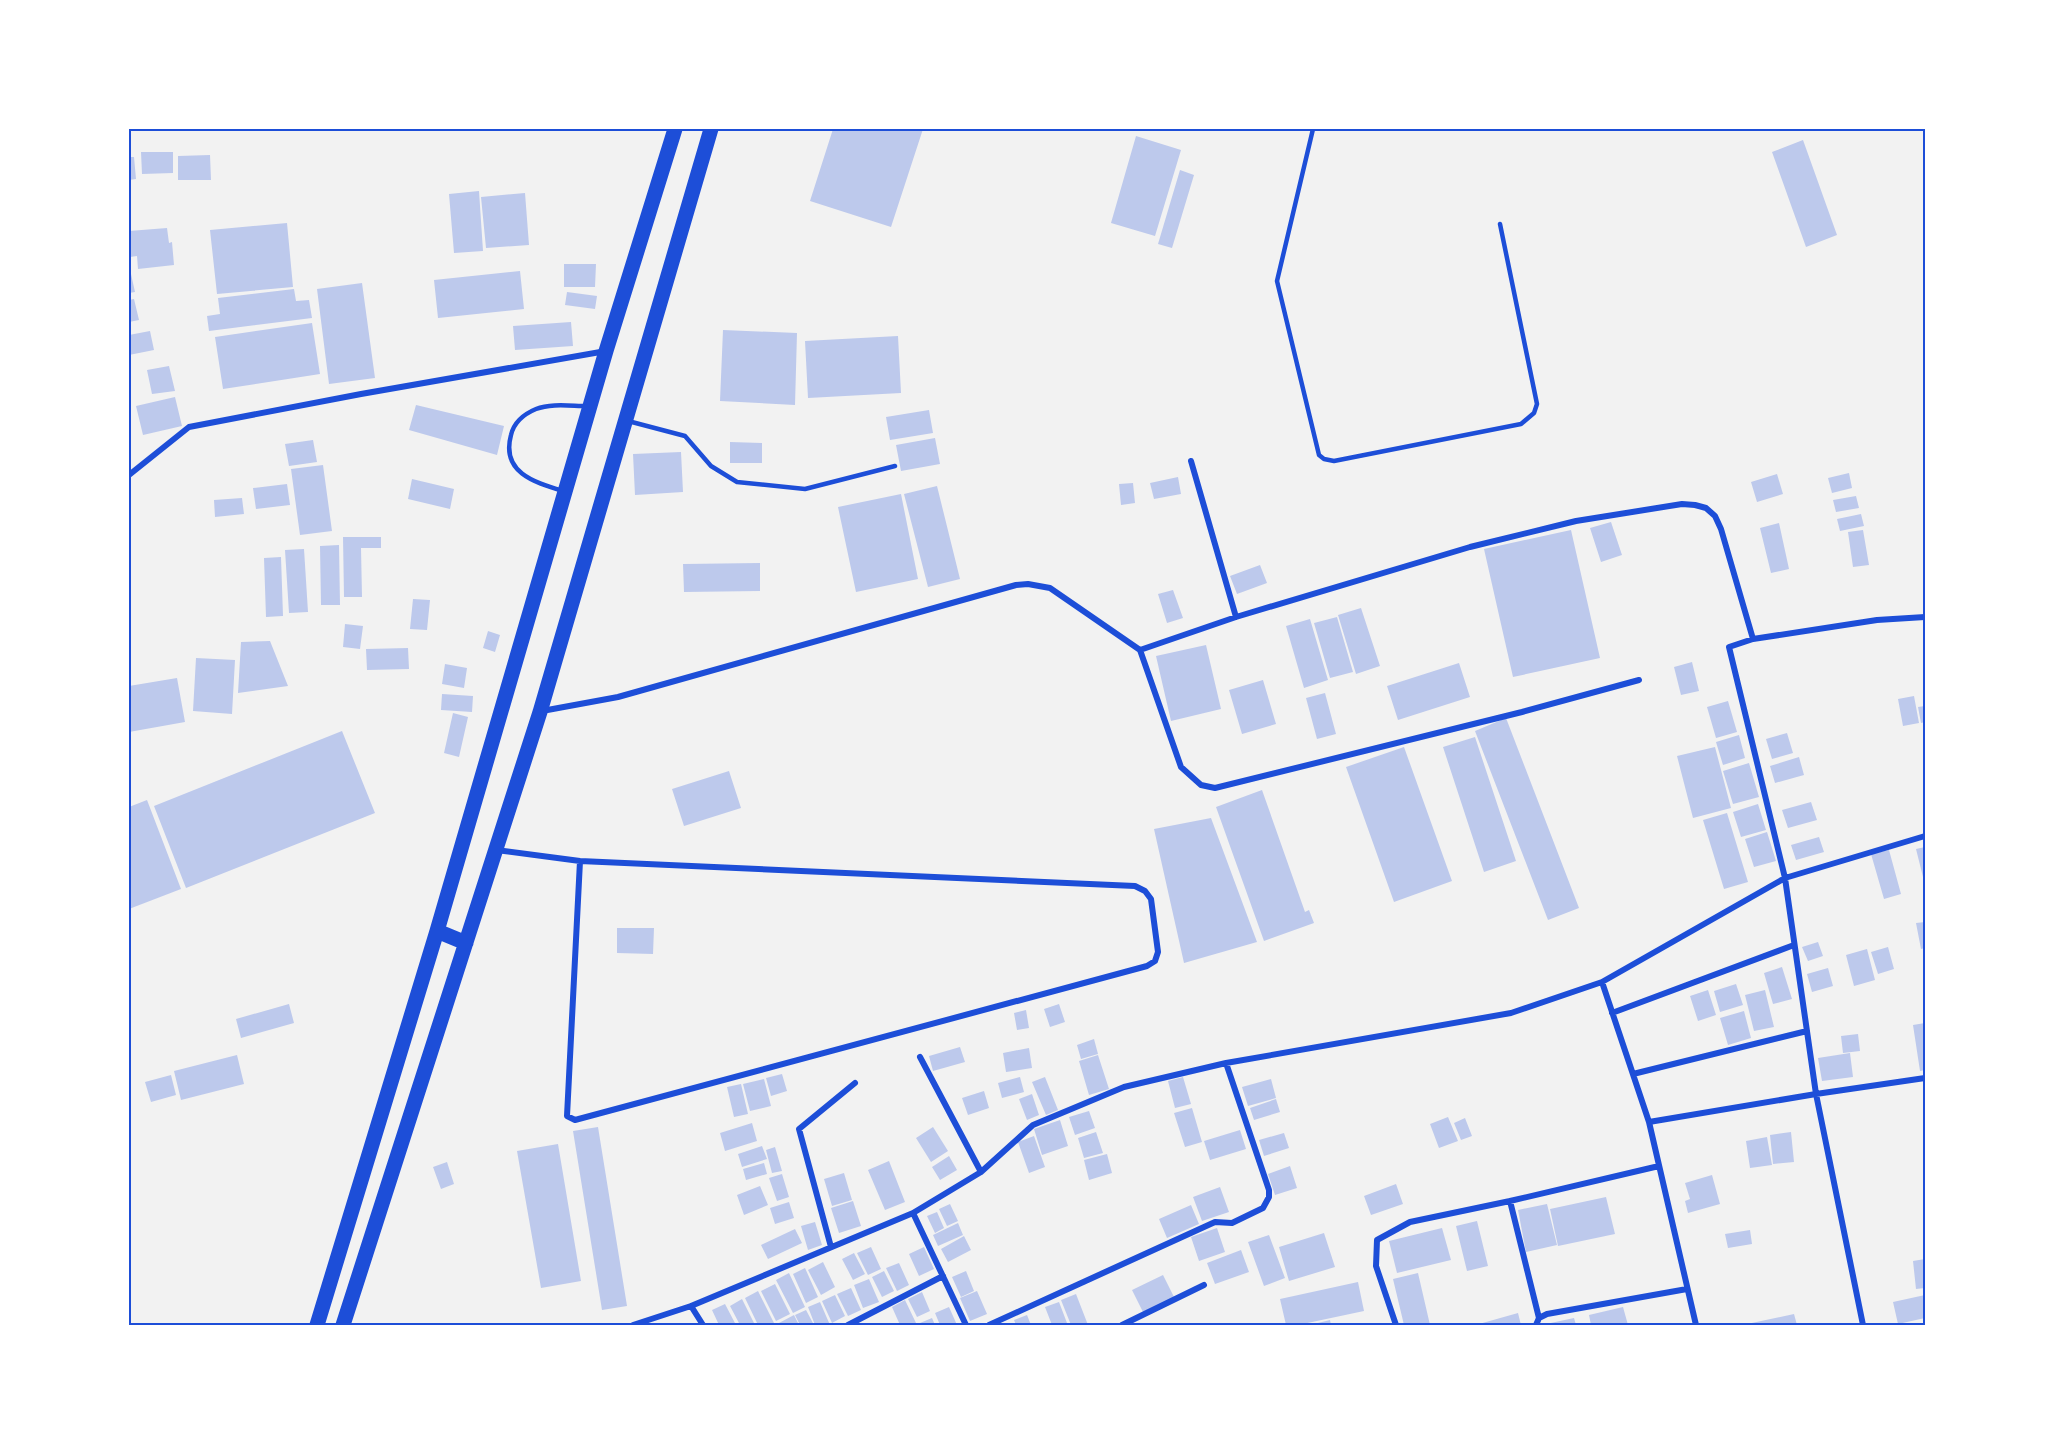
<svg xmlns="http://www.w3.org/2000/svg" width="2054" height="1454" viewBox="0 0 2054 1454" font-family="'Exo 2',sans-serif">
<rect width="100%" height="100%" fill="#f2f2f2"/>
<path fill="#bdc9ec" d="M833,129H923L891,227L810,201Z
M1136,136L1181,150L1155,236L1111,223Z
M1803,140L1837,235L1806,247L1772,152Z
M141,152H173V173L142,174Z
M210,155L211,180H178V156Z
M129,157H134L136,179L129,180Z
M1180,170L1194,175L1172,248L1158,244Z
M479,191L483,251L454,253L449,194Z
M525,193L529,245L486,248L481,197Z
M287,223L293,287L217,294L210,230Z
M167,228L169,243L172,242L174,265L138,269L137,256L130,257L129,231Z
M564,264H596L595,287H564Z
M520,271L524,309L438,318L434,280Z
M129,274H131L135,292L129,293Z
M362,283L375,378L329,384L317,289Z
M294,289L296,301L309,300L312,318L209,331L207,316L220,314L218,298Z
M567,292L597,296L595,309L565,305Z
M134,299L139,320L129,322V300Z
M571,322L573,346L515,350L513,326Z
M312,323L320,374L223,389L215,337Z
M723,330L797,333L795,405L720,401Z
M150,331L154,350L129,355V335Z
M898,336L901,393L808,398L805,341Z
M169,366L175,391L152,394L147,370Z
M175,397L182,426L143,435L136,406Z
M416,405L504,426L497,455L409,430Z
M929,410L933,433L890,440L886,417Z
M935,438L940,464L901,471L896,445Z
M313,440L317,462L289,466L285,444Z
M730,442L762,443V463H730Z
M681,452L683,492L635,495L633,454Z
M323,465L332,531L300,535L291,469Z
M1849,473L1852,488L1832,493L1828,478Z
M1777,474L1783,494L1757,502L1751,482Z
M1178,477L1181,494L1154,499L1150,483Z
M412,479L454,489L450,509L408,499Z
M1133,483L1135,503L1121,505L1119,484Z
M287,484L290,505L256,509L253,488Z
M937,486L960,579L928,587L904,494Z
M901,494L918,579L856,592L838,507Z
M1856,496L1859,508L1836,512L1833,500Z
M242,498L244,514L215,517L214,500Z
M1861,514L1864,526L1840,531L1837,519Z
M1611,522L1622,555L1601,562L1590,528Z
M1779,523L1789,569L1771,573L1760,528Z
M1571,530L1600,658L1513,677L1484,549Z
M1863,530L1869,565L1853,567L1848,532Z
M343,537H381V548H361L362,597H344Z
M339,545L340,605H321L320,546Z
M304,549L308,612L289,613L285,550Z
M281,557L283,616L266,617L264,558Z
M760,563V591L684,592L683,564Z
M1260,565L1267,583L1237,594L1230,576Z
M1173,590L1183,618L1167,623L1158,594Z
M413,599L430,600L427,630L410,629Z
M1361,608L1380,666L1356,674L1338,615Z
M1337,617L1353,672L1330,678L1314,623Z
M1310,619L1328,680L1304,688L1286,626Z
M345,624L363,626L360,649L343,647Z
M488,631L500,635L495,652L483,648Z
M270,641L288,686L238,693L241,642Z
M1206,645L1221,709L1171,721L1156,656Z
M408,648L409,669L367,670L366,649Z
M196,658L235,660L232,714L193,711Z
M1692,662L1699,691L1681,695L1674,667Z
M1459,663L1470,697L1398,720L1387,686Z
M445,664L467,668L464,688L442,684Z
M177,678L185,722L129,732V686Z
M1263,680L1276,724L1242,734L1229,690Z
M1325,693L1336,734L1317,739L1306,698Z
M442,694L473,696L472,712L441,710Z
M1914,696L1919,723L1903,726L1898,699Z
M1728,701L1737,732L1716,738L1707,707Z
M1925,706V722L1921,723L1918,707Z
M453,713L468,717L459,757L444,753Z
M1506,718L1579,908L1548,920L1475,731Z
M342,731L375,813L186,888L154,806Z
M1787,733L1793,753L1772,759L1766,739Z
M1739,735L1745,758L1723,765L1716,742Z
M1475,737L1516,861L1484,872L1443,747Z
M1404,747L1452,881L1394,902L1346,767Z
M1715,747L1731,808L1693,818L1677,756Z
M1799,757L1804,775L1775,783L1770,766Z
M1749,763L1759,797L1733,804L1723,771Z
M729,771L741,808L684,826L672,789Z
M1262,790L1305,912L1309,910L1314,923L1264,941L1216,807Z
M147,800L181,889L129,909V807Z
M1811,802L1817,820L1788,828L1782,810Z
M1758,804L1766,830L1741,837L1733,812Z
M1727,813L1748,882L1724,889L1703,820Z
M1211,818L1257,942L1184,963L1154,829Z
M1767,832L1776,861L1754,867L1745,839Z
M1819,837L1824,852L1796,860L1791,845Z
M1925,847V881H1924L1916,849Z
M1889,850L1901,894L1884,899L1871,854Z
M1925,922V948L1921,949L1916,923Z
M617,928H654L653,954L617,953Z
M1818,942L1823,956L1808,961L1802,947Z
M1888,947L1894,969L1878,974L1871,952Z
M1867,949L1875,980L1854,986L1846,955Z
M1782,967L1792,999L1773,1004L1764,973Z
M1828,968L1833,986L1812,992L1807,974Z
M1736,984L1743,1005L1720,1012L1714,991Z
M1708,990L1716,1015L1698,1021L1690,996Z
M1765,990L1774,1027L1754,1031L1745,995Z
M289,1004L294,1023L241,1038L236,1019Z
M1059,1004L1065,1022L1050,1027L1044,1009Z
M1026,1010L1029,1028L1017,1030L1014,1013Z
M1744,1011L1751,1038L1728,1045L1720,1018Z
M1925,1023V1070L1920,1071L1913,1025Z
M1858,1034L1860,1051L1843,1053L1841,1036Z
M1094,1039L1098,1054L1081,1059L1077,1045Z
M960,1047L965,1062L933,1071L929,1056Z
M1029,1048L1032,1068L1006,1072L1003,1053Z
M1850,1053L1853,1077L1822,1081L1818,1058Z
M237,1055L244,1084L181,1100L174,1071Z
M1098,1055L1109,1089L1089,1095L1079,1061Z
M782,1074L787,1091L771,1096L766,1078Z
M171,1075L176,1095L151,1102L145,1082Z
M1020,1077L1024,1092L1002,1098L998,1083Z
M1045,1077L1058,1110L1046,1115L1032,1082Z
M1183,1077L1191,1104L1175,1108L1168,1081Z
M764,1079L771,1106L750,1111L743,1084Z
M1271,1079L1276,1098L1248,1106L1242,1087Z
M741,1084L748,1114L734,1117L727,1087Z
M984,1091L989,1108L968,1115L962,1098Z
M1032,1094L1039,1115L1027,1120L1019,1099Z
M1276,1099L1280,1112L1254,1120L1250,1108Z
M1192,1108L1202,1142L1185,1147L1174,1113Z
M1089,1111L1095,1128L1075,1135L1069,1117Z
M1448,1117L1458,1141L1439,1148L1430,1124Z
M1465,1118L1472,1136L1461,1140L1454,1123Z
M1060,1120L1068,1146L1042,1155L1034,1129Z
M752,1123L757,1141L725,1151L720,1133Z
M598,1127L627,1306L602,1310L573,1131Z
M933,1127L948,1151L931,1162L916,1138Z
M1240,1130L1246,1149L1210,1160L1204,1141Z
M1096,1132L1103,1153L1084,1158L1078,1138Z
M1791,1132L1794,1162L1773,1164L1770,1135Z
M1284,1133L1289,1148L1264,1156L1259,1140Z
M1034,1136L1045,1167L1029,1173L1018,1142Z
M1767,1137L1772,1165L1750,1168L1746,1141Z
M558,1144L581,1281L541,1288L517,1151Z
M762,1146L767,1159L742,1167L738,1154Z
M775,1147L782,1171L772,1173L766,1150Z
M1107,1154L1112,1173L1089,1180L1084,1160Z
M949,1156L957,1170L940,1180L932,1167Z
M889,1161L905,1202L885,1210L868,1170Z
M447,1162L454,1184L441,1189L433,1167Z
M764,1163L767,1174L746,1180L743,1169Z
M1290,1166L1297,1188L1275,1195L1268,1174Z
M844,1173L852,1200L832,1206L824,1179Z
M782,1174L789,1197L777,1201L769,1178Z
M1712,1175L1720,1204L1688,1213L1685,1201L1690,1199L1685,1183Z
M1396,1184L1403,1204L1371,1215L1364,1196Z
M760,1186L768,1205L744,1215L737,1195Z
M1220,1187L1229,1212L1202,1221L1193,1197Z
M1606,1197L1615,1234L1558,1246L1550,1209Z
M853,1201L861,1226L839,1233L831,1208Z
M789,1202L794,1218L775,1224L770,1208Z
M950,1204L958,1221L947,1226L939,1209Z
M1547,1204L1557,1245L1526,1252L1518,1210Z
M1191,1205L1199,1224L1167,1238L1159,1219Z
M937,1212L944,1228L935,1233L927,1216Z
M1477,1221L1488,1266L1467,1271L1456,1226Z
M815,1222L822,1245L808,1250L801,1226Z
M958,1223L963,1235L938,1246L933,1235Z
M1217,1228L1225,1252L1199,1261L1191,1237Z
M1442,1228L1451,1260L1397,1273L1389,1241Z
M795,1229L802,1243L768,1259L761,1245Z
M1750,1230L1752,1244L1728,1248L1725,1234Z
M1324,1233L1335,1267L1289,1281L1279,1247Z
M1269,1235L1285,1278L1264,1286L1248,1242Z
M964,1236L971,1250L948,1262L941,1249Z
M871,1247L881,1269L868,1275L857,1253Z
M924,1247L934,1269L919,1276L909,1254Z
M1241,1250L1249,1272L1215,1284L1207,1263Z
M854,1253L865,1274L853,1280L842,1259Z
M1925,1259V1288L1916,1289L1913,1261Z
M823,1262L835,1287L821,1295L808,1270Z
M899,1263L909,1285L897,1291L886,1268Z
M805,1268L818,1297L806,1303L793,1274Z
M884,1271L894,1291L882,1297L872,1277Z
M966,1271L974,1291L961,1297L952,1277Z
M789,1273L805,1307L793,1313L776,1280Z
M1418,1273L1430,1325H1404L1393,1279Z
M1163,1275L1174,1297L1143,1312L1132,1290Z
M869,1279L879,1302L863,1308L854,1285Z
M1358,1282L1364,1311L1298,1325H1286L1280,1299Z
M775,1284L790,1314L776,1321L761,1291Z
M851,1288L861,1310L848,1316L837,1294Z
M758,1291L775,1325H758L745,1298Z
M977,1291L987,1314L970,1321L960,1298Z
M922,1292L930,1311L917,1317L908,1299Z
M1076,1294L1088,1325H1071L1061,1300Z
M835,1295L845,1316L832,1323L822,1301Z
M1925,1295V1318L1898,1324L1893,1302Z
M742,1299L755,1325H740L730,1306Z
M905,1300L916,1323L911,1325H900L892,1307Z
M820,1302L830,1325H815L808,1307Z
M1059,1302L1067,1323L1052,1325L1045,1307Z
M725,1304L736,1325H719L712,1310Z
M949,1307L957,1325H940L935,1313Z
M1623,1307L1628,1325H1591L1589,1315Z
M806,1310L814,1325H800L795,1315Z
M1518,1313L1521,1325H1479V1324Z
M1794,1314L1797,1325H1747V1324Z
M794,1315L799,1325H780L779,1323Z
M1027,1315L1031,1325H1016L1014,1320Z
M932,1318L935,1325H921L920,1323Z
M1574,1318L1576,1325H1546V1324Z
M1330,1320L1331,1325H1314V1324Z"/>
<g fill="none" stroke-linecap="round" stroke-linejoin="round">
<path stroke="#1d4ed8" stroke-width="4.5" d="M1313,129L1277,281L1319,455L1324,459L1334,461L1521,424L1534,413L1537,404L1500,224
M628,421L685,436L711,466L737,482L805,489L895,466
M563,491C533,482 501,472 511,435C514,422 524,414 536,409C551,403 571,406 587,406"/>
<path stroke="#1d4ed8" stroke-width="6" d="M1191,461L1236,617
M129,475L189,427L361,394L606,351
M1140,650L1181,767L1201,785L1215,788L1522,712L1639,680
M542,711L618,697L1016,585L1028,584L1050,588L1140,650L1236,617L1470,547L1576,521L1682,504L1695,505L1706,508L1715,516L1721,529L1753,639
M496,850L580,861L1135,886L1145,891L1151,899L1158,952L1155,961L1147,966L575,1120L567,1116L580,861
M1602,982L1649,1122L1696,1325
M1612,1013L1794,945
M920,1057L981,1172
M1633,1074L1807,1031
M1649,1122L1816,1094L1785,878L1729,647L1753,639L1877,620L1925,617
M1510,1201L1539,1318
M913,1213L966,1325
M831,1247L799,1129L855,1083
M633,1325L691,1306
M703,1325L691,1306L913,1213L981,1172L1033,1125L1124,1087L1226,1063L1511,1013L1602,982L1785,878L1925,836
M848,1325L943,1276
M989,1325L1215,1222L1232,1223L1263,1208L1269,1197V1190L1226,1063
M1122,1325L1204,1285
M1396,1325L1376,1266L1377,1240L1410,1222L1510,1201L1659,1166
M1536,1325L1539,1318L1547,1314L1687,1289
M1863,1325L1816,1094L1925,1078"/>
<path stroke="#1d4ed8" stroke-width="15" d="M437,931L466,943
M317,1325L437,931L606,351L675,129
M343,1325L540,712L711,129"/>
</g>
<rect width="2054" height="1454" fill="none" stroke="#ffffff" stroke-width="261"/>
<rect x="130" y="130" width="1794" height="1194" fill="none" stroke="#1d4ed8" stroke-width="2"/>
</svg>
